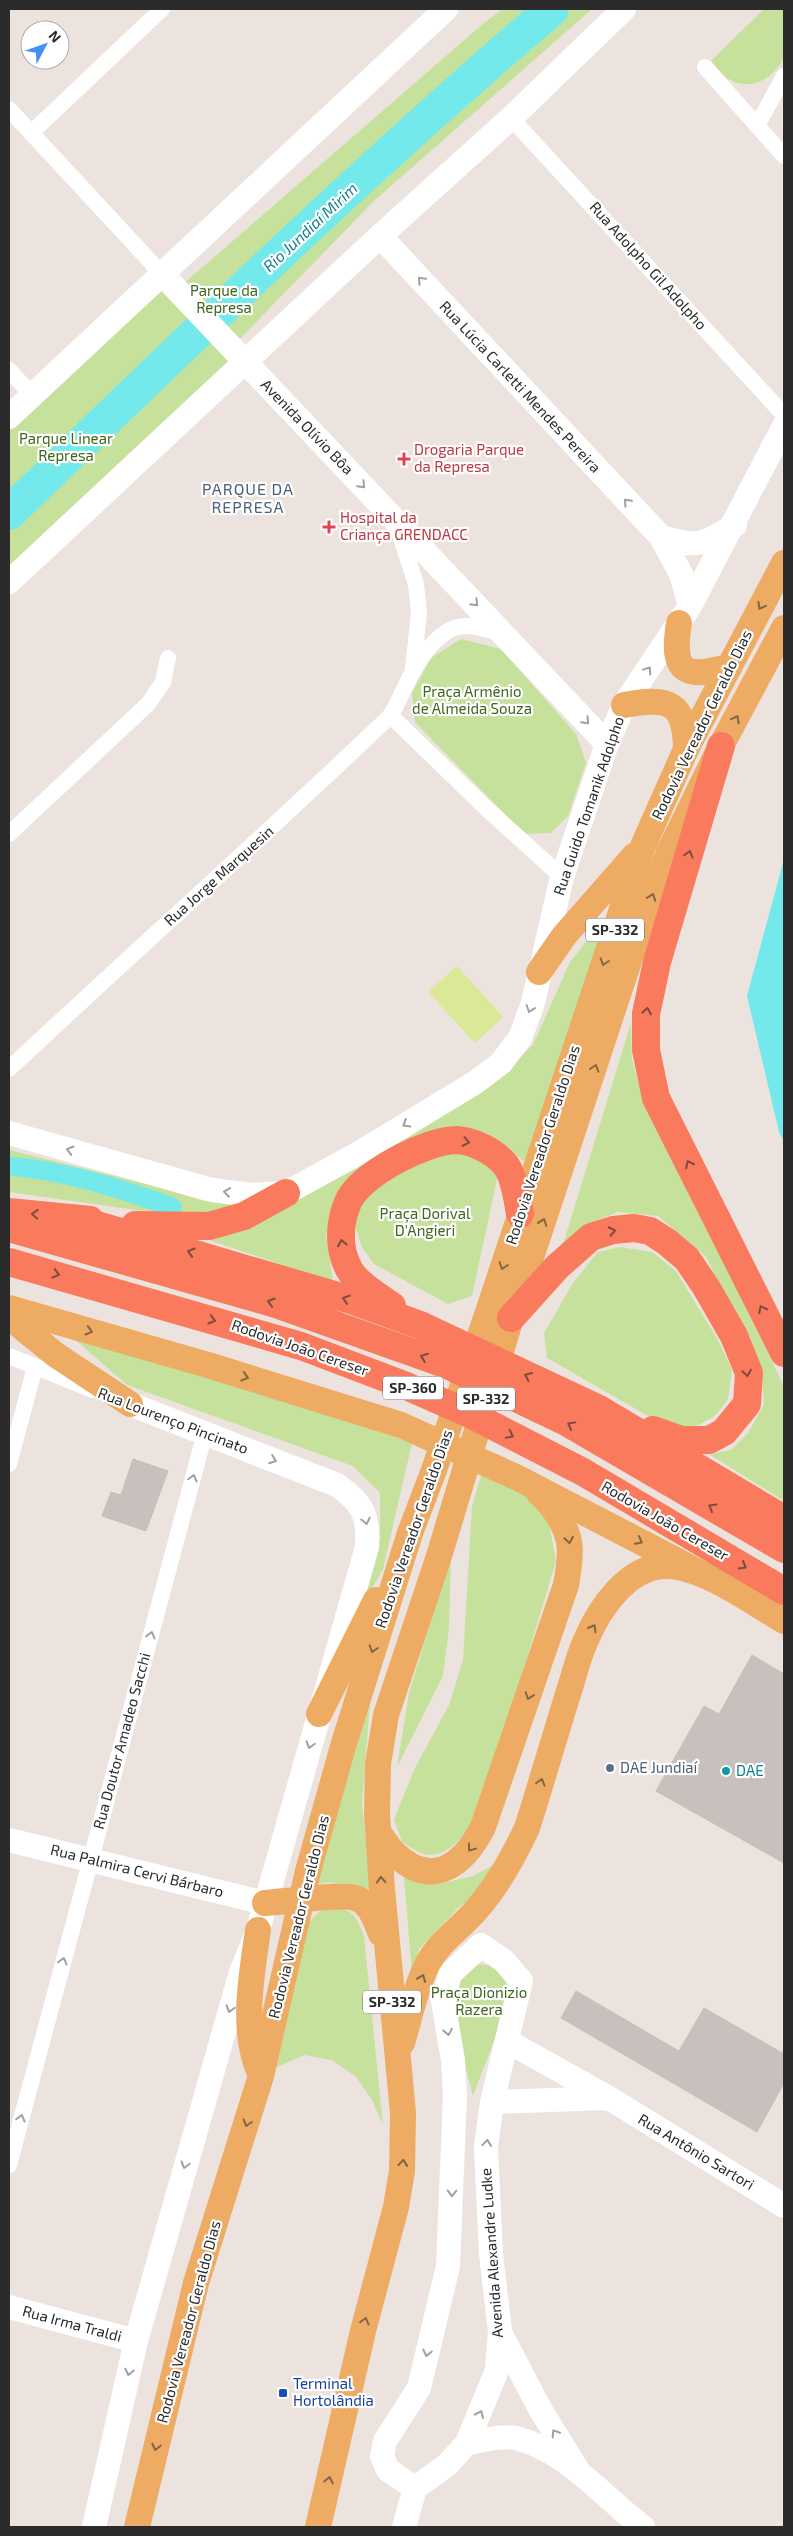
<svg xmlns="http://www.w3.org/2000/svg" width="793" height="2536" viewBox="0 0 793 2536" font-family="'Exo 2',sans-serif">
<rect width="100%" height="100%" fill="#ede3de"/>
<path fill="#c5e19c" d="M503,9H592L375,200L230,349L239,359L9,578V429L23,411L163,280L174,292L484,23Z
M764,9H784C784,21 788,46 784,56C776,79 748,93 727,78C721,74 716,66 711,61Z
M461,639L501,649L576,734L586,763L568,816L551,833L524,834L415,722L412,693L431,658Z
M602,921H609L526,1163L496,1139L461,1129L345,1184L326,1234L333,1282L200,1237L494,1081L533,1045L570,962Z
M631,1023L632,1060L644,1102L784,1386V1501L709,1454L731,1450L748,1433L764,1404L762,1373L706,1257L658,1216L618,1212L585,1225L561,1251Z
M446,1143L499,1170L472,1296L448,1304L374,1264L362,1247L356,1229V1208L369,1189Z
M9,1150L147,1184L204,1201L236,1205L199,1219L9,1192Z
M620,1247L652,1252L676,1271L718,1340L732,1370L728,1399L715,1416L698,1425L669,1428L547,1358L544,1333L573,1283L598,1252Z
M54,1321L163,1355L412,1443L383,1569L351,1626L380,1540V1493L353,1466L127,1385Z
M485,1463L524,1484L548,1518L556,1561L482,1808C469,1827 452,1860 423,1854C417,1852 409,1846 402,1842L394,1819L415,1768L449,1705L463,1660L472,1506Z
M451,1555L449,1628L443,1676L397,1767L409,1693Z
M370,1702L362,1804L371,1898C350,1883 341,1880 314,1884Z
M509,1857L485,1887L458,1908L419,1949L413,1986L404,1877L438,1884L473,1876Z
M323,1908C350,1908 354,1910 364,1936L383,2125L372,2100L356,2077L332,2060L304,2055L275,2068L308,1923Z
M477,1964L494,1966L506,1982L508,2004L473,2096L450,2006L452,1983Z"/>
<path fill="#dae898" d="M457,966L503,1017L475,1043L428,992Z"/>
<path fill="#74e9eb" d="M784,859V1141L779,1132L747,996Z"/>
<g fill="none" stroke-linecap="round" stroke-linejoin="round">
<path stroke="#74e9eb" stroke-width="19" d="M9,1166C65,1171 119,1188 172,1207"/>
<path stroke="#74e9eb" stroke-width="34" d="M9,513C187,342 364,169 552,9"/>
</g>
<path fill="#c8c0bd" stroke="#c8beb7" d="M133,1459L168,1471L146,1531L102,1516L111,1492L121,1495Z
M752,1655L784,1674V1863L656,1791L704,1706L719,1714Z
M576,1991L679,2051L704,2008L784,2054V2083L757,2132L561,2018Z"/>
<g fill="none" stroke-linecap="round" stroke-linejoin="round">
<path stroke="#fff" stroke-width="16" d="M705,67L784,156
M9,109L162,274
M511,118L784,415
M757,126L784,76
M31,133L162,9
M9,370L32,395
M397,526L416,584L419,613L413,668
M391,716L487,809L562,877
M9,834L148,704L163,682L168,658
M9,1069C134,952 262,838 386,720C394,713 398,701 403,691C413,670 425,647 445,633C462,620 483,628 502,634
M9,1356L93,1390
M9,1464L35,1367
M9,2165L205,1433"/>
<path stroke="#fff" stroke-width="24" d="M380,236L661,537L681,574L690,606
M162,274L607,744
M9,417L446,9
M661,537C698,548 702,545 735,525
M9,582L380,236L511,118L624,9
M9,1133L212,1190L251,1195L286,1193L359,1153L476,1082L501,1063L520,1038L533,1003L562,877L607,744L624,705L690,606L784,426
M9,1840L265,1903
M507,2041L609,2098L784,2206
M492,2102L607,2098
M9,2307L136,2341
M500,2332L540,2409L576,2467
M467,2443C482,2441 501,2435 516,2438C566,2450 604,2498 643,2527
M94,2527L136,2341L241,1972L258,1930L367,1547C369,1516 363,1503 337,1485L130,1404
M404,2527L415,2488L447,2465L467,2443L497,2370L500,2331L491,2254L486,2147L492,2102L521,1981L504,1961L481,1945L450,1974L443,2001L453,2060L455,2095L448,2266L419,2388L385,2441L382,2456L388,2470L415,2488"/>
<path stroke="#edab63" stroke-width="26" d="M679,623C671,672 684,680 730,666
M624,705C668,697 685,701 686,749
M539,972L564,936L634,856
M9,1308L208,1365L401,1425L518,1478L710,1578
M9,1317L56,1355L130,1404
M319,1714L376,1600
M379,1833C384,1840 389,1848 395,1854C433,1890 464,1864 483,1827L566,1585C571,1555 574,1540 557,1514C551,1505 547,1499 539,1493
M265,1903C284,1902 344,1892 358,1899C371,1905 376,1922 381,1934
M258,1930C252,1974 241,2028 259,2071
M402,2043C410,2017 415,1988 428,1963C439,1942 462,1927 477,1909C498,1885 513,1858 527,1828C541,1784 554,1739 568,1694C574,1676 578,1657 586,1640C599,1609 627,1567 665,1566C702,1565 753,1603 784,1621
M137,2527L196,2283L261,2076L308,1871L344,1743L410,1533L434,1470L487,1315L643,846L686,749L784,563
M318,2527L363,2331L396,2207L402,2171L403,2113L382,1889L377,1815L378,1764L386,1715L439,1556L511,1318L636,940L669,852L721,746L784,628"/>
<path stroke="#f97a5c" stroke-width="28" d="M721,746L657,962L646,1014V1050L656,1098L784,1353
M9,1212L90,1220
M73,1218L351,1300L420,1325L599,1409L784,1519
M135,1225L209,1226L244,1216L286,1193
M9,1228L276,1304L445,1364L566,1422L784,1549
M9,1262L301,1346L404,1385L472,1415L583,1472L784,1591
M392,1306C378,1296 357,1284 349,1269C338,1248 339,1224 348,1202C360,1174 427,1140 457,1140C473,1141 493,1151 504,1163C513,1172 518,1201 520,1214
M511,1318L557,1267L591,1237L613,1230L634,1228L650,1231L667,1242L687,1259L706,1287L734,1336L749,1373L747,1404L724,1432L709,1440H681L653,1430"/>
</g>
<defs><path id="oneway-chevron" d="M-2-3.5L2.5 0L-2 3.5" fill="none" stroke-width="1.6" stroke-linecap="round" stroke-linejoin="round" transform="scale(1.25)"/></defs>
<g stroke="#a0a0a0">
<use href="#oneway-chevron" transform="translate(421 280) rotate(-133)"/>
<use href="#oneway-chevron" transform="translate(362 485) rotate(46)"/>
<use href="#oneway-chevron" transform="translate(627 502) rotate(-133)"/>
<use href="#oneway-chevron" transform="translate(475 603) rotate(45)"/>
<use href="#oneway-chevron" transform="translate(648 670) rotate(-56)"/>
<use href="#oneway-chevron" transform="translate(586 721) rotate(47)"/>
<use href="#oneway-chevron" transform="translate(530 1009) rotate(109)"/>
<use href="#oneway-chevron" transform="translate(406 1124) rotate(149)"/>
<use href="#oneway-chevron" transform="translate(70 1150) rotate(-164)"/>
<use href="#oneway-chevron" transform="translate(227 1192) rotate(-172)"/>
<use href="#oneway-chevron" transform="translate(273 1460) rotate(21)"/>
<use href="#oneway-chevron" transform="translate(193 1478) rotate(-75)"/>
<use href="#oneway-chevron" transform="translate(366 1521) rotate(77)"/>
<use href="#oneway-chevron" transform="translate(151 1635) rotate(-75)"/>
<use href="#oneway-chevron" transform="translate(310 1745) rotate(106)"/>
<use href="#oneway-chevron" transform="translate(63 1961) rotate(-75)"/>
<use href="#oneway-chevron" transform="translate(230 2009) rotate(106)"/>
<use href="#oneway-chevron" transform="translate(448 2032) rotate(79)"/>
<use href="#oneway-chevron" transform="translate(21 2118) rotate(-75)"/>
<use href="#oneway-chevron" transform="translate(487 2143) rotate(-85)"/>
<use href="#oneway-chevron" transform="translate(185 2165) rotate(106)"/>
<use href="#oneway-chevron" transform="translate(452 2193) rotate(92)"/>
<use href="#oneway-chevron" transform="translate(427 2353) rotate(103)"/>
<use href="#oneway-chevron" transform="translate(129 2372) rotate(103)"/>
<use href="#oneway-chevron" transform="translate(480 2414) rotate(-66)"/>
<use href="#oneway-chevron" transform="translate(555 2433) rotate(-122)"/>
</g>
<g stroke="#826544">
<use href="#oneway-chevron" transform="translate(761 606) rotate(118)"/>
<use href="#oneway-chevron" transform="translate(736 719) rotate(-62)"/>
<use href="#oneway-chevron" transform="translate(652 897) rotate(-70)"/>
<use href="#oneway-chevron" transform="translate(604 962) rotate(108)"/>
<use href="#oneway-chevron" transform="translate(595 1068) rotate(-72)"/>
<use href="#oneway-chevron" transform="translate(543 1222) rotate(-71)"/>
<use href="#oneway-chevron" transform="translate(503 1266) rotate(108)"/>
<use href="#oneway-chevron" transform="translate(89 1331) rotate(16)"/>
<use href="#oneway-chevron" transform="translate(245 1377) rotate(17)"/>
<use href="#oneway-chevron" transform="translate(569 1540) rotate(81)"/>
<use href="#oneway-chevron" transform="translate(639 1541) rotate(28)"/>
<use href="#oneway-chevron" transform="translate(593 1628) rotate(-60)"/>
<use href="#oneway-chevron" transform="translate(373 1649) rotate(108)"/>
<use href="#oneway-chevron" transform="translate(529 1696) rotate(109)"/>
<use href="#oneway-chevron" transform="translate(541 1782) rotate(-74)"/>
<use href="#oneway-chevron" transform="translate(471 1848) rotate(127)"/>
<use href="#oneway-chevron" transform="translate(381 1880) rotate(-93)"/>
<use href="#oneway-chevron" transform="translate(422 1978) rotate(-68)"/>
<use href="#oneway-chevron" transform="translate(247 2123) rotate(108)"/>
<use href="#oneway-chevron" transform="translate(403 2163) rotate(-85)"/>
<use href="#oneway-chevron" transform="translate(365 2321) rotate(-75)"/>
<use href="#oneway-chevron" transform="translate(156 2447) rotate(103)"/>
<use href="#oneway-chevron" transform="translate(329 2480) rotate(-78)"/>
</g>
<g stroke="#7d4b3f">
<use href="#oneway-chevron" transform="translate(689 854) rotate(-74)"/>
<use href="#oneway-chevron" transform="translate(647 1011) rotate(-81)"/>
<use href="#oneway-chevron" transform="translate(466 1142) rotate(12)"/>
<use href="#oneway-chevron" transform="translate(689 1164) rotate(-117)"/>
<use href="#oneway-chevron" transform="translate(35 1214) rotate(-175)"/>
<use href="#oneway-chevron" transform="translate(612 1231) rotate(-12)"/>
<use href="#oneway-chevron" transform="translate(342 1243) rotate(-100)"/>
<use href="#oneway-chevron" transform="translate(191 1252) rotate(-163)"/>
<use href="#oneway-chevron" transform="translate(56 1274) rotate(16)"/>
<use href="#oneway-chevron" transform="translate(346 1299) rotate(-162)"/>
<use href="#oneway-chevron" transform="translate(271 1302) rotate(-163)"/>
<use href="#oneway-chevron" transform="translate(762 1309) rotate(-117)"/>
<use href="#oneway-chevron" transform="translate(212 1320) rotate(16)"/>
<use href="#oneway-chevron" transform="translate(424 1357) rotate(-159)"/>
<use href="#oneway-chevron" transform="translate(747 1373) rotate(81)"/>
<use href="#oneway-chevron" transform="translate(528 1376) rotate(-155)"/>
<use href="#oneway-chevron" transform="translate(571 1425) rotate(-151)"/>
<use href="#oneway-chevron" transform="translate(510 1435) rotate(27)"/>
<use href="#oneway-chevron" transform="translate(712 1507) rotate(-149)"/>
<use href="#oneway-chevron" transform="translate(743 1566) rotate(31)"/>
</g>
<g fill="#e0444e" stroke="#fff" stroke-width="2">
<path d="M401.5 451.5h5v5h5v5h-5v5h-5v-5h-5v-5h5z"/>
<path d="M326.5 519.5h5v5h5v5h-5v5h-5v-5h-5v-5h5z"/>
</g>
<circle fill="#5c6f8a" stroke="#fff" stroke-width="2" cx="610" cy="1768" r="5"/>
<circle fill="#0f9aa8" stroke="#fff" stroke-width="2" cx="726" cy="1771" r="5"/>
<rect fill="#1a4fb4" stroke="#fff" stroke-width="2" x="278" y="2388" width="10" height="10" rx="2.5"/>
<g text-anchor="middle" stroke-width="4.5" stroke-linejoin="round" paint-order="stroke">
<g fill="#fff" stroke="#6b6b6b" stroke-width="1">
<rect x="586" y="918.5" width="58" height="23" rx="4"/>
<rect x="383" y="1376.5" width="60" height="23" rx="4"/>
<rect x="457" y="1387.5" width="58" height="23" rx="4"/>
<rect x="363" y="1990.5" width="58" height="23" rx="4"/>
</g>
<g font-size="14" font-weight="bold" fill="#2b2b2b">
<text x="615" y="935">SP-332</text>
<text x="413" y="1393">SP-360</text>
<text x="486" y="1404">SP-332</text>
<text x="392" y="2007">SP-332</text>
</g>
<g font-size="15" fill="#2b2b2b" stroke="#fff">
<text transform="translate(648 266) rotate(48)" y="5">Rua Adolpho Gil Adolpho</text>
<text transform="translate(520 387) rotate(47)" y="5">Rua Lúcia Carletti Mendes Pereira</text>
<text transform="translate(307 427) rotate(46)" y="5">Avenida Olívio Bôa</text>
<text transform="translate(702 725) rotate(-64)" y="5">Rodovia Vereador Geraldo Dias</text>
<text transform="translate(589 806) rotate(-71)" y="5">Rua Guido Tomanik Adolpho</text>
<text transform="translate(219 876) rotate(-42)" y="5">Rua Jorge Marquesin</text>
<text transform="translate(543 1145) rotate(-72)" y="5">Rodovia Vereador Geraldo Dias</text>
<text transform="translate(300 1348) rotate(19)" y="5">Rodovia João Cereser</text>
<text transform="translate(173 1421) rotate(21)" y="5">Rua Lourenço Pincinato</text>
<text transform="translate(665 1521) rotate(30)" y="5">Rodovia João Cereser</text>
<text transform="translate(414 1529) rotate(-71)" y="5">Rodovia Vereador Geraldo Dias</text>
<text transform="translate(122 1741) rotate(-75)" y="5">Rua Doutor Amadeo Sacchi</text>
<text transform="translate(137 1871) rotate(14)" y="5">Rua Palmira Cervi Bárbaro</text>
<text transform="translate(299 1917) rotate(-76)" y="5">Rodovia Vereador Geraldo Dias</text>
<text transform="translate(696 2152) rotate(31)" y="5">Rua Antônio Sartori</text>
<text transform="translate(492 2253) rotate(-94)" y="5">Avenida Alexandre Ludke</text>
<text transform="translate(189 2322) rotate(-75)" y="5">Rodovia Vereador Geraldo Dias</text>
<text transform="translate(72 2324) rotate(15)" y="5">Rua Irma Traldi</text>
</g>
<g font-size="15" fill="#3e671d" stroke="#fff">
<text x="224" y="296">Parque da<tspan x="224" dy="17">Represa</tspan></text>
<text x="66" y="444">Parque Linear<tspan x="66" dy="17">Represa</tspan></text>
<text x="472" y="697">Praça Armênio<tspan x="472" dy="17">de Almeida Souza</tspan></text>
<text x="425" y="1219">Praça Dorival<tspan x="425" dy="17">D'Angieri</tspan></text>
<text x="479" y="1998">Praça Dionizio<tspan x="479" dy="17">Razera</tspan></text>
</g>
<g font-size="15" fill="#be3a42" stroke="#fff" text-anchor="start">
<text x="414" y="455">Drogaria Parque<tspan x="414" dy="17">da Represa</tspan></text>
<text x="340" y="523">Hospital da<tspan x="340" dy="17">Criança GRENDACC</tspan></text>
</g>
<g font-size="15" fill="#4e5e75" stroke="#fff" text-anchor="start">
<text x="620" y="1773">DAE Jundiaí</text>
</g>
<g font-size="15" fill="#0d838f" stroke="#fff" text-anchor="start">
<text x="736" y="1776">DAE</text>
</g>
<g font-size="15" fill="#164399" stroke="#fff" text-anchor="start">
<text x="293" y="2389">Terminal<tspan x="293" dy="17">Hortolândia</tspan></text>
</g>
<g font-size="16" font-style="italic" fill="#127f8b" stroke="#fff">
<text transform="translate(310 227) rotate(-43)" y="6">Rio Jundiaí Mirim</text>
</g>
<g font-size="16" letter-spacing="1" fill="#4d607b" stroke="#fff">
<text x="248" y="495">PARQUE DA<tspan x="248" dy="18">REPRESA</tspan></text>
</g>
</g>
<rect width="793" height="2536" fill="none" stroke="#2b2b2b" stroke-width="20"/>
<g transform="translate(45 45) rotate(49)"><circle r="24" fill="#ffffff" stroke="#aaaaaa"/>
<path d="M0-4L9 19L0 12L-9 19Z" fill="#438ff4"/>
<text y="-8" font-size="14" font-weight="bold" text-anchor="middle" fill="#2b2b2b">N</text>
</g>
</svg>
